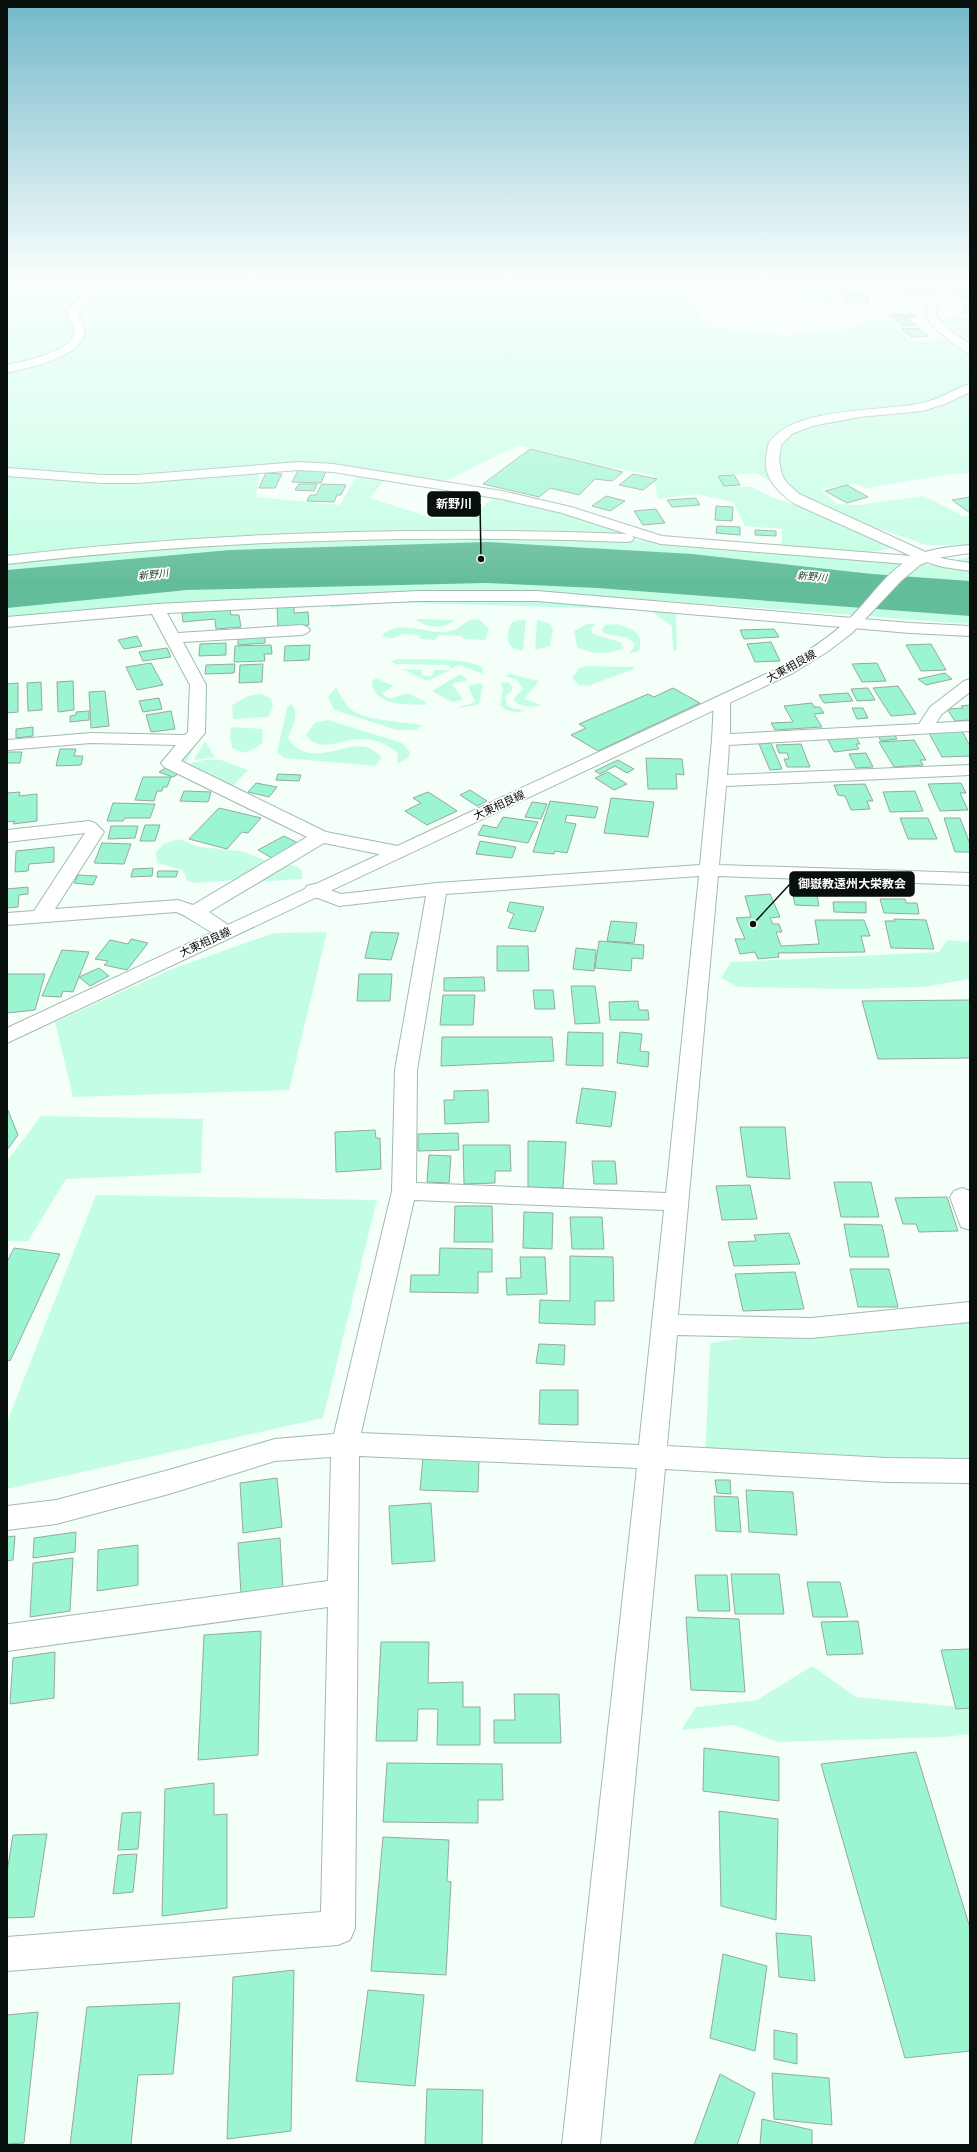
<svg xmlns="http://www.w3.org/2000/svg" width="977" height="2152" viewBox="0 0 977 2152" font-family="'Fira Sans','Noto Sans JP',sans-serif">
<rect width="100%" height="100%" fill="#f5fffa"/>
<path fill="#c3fee4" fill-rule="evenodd" d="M7,280H940L938,285C914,294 858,289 831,289L834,303L763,290L686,293L708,327L785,335L854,328L872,318L887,321L908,339L921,342L960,334L970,342V473L949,474L867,488L855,484L820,489L837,504L858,505L924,496L963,516H970V545H926L836,514L785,490L756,473L717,475L724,486L752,487L772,497L810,510L891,547C876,558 804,547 782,545V529L745,526L733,502L696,494L658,499L653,475L599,465L519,445L444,482L387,477L370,498L432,518H472L493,497L557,510L632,536L549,537L655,541L932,565L970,557V624L571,594L515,592L7,622ZM299,466L358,473L340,505L256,497L259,474L262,469Z
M949,317L970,318V341L942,320Z
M536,599L654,606L676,614L677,650L673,651L672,626L651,611L617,609L416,603H383L331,608L330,602Z
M415,619L455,620C444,630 425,628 415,619Z
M471,619L480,620L489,629L485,640L464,639L461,636L439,635L435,640L419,639L421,635L402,634L393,638L384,637L382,635C401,618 428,636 451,631C460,629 463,623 471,619Z
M520,620H526L523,650C506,652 505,634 512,622Z
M537,620L550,623L553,630L550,646L535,650Z
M587,624H595L591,629L593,634L620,642L624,648C608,655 592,655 577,647L574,631Z
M616,624C631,628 645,632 639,651L630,653L635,644L628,638L603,633L602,629L605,625Z
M397,659C417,660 468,657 483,668V674L459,665L450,669L449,665L395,664L391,661Z
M588,666L634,667V669L588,686L579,685L572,678L579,668Z
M402,669L422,670L423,676H432L434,670H450L427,681Z
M460,674L468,680L452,684L463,700L452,702L432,691Z
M510,674L539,681L524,699L541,705C533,708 517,707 513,699L523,689L517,680L505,676Z
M198,676L207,685L206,724L185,765L204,760H221L248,770L233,786L173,760L196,733Z
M376,678L393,686L382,694L390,699L407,693L426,702V705C407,704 373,707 372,681Z
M503,682L509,683L513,687L511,692L505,696L507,705L514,709L525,710C517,714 506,712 500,705L503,689L501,684Z
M480,683L483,685C480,692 482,699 478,705L456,708L475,702L468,686Z
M336,687C340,695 347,708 355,712C370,721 405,722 423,725L416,730H397L334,710L328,697Z
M260,694L271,698L273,707L268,717L233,719L232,705L248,696Z
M291,704L295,709V721L288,738C307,770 345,741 366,747C373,749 377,753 382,757L375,766L285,758L277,752L287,708Z
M328,720L402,743L410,752L408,758L397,764L398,753C386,744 376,739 361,739C342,738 320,755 306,735L314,723Z
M231,727L262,729L263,742L256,748L245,753L232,748L230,736Z
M205,741L215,757L194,760Z
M179,839L199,847L241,851L267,861L247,879L197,883L187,881L183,870L157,863L156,853L163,844Z
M279,863L296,866L302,870V879L254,882Z
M327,932L289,1090L73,1097L55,1022L172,969L274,933Z
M947,940L970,942V979L924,987L852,989L738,987L721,978L731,962L939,952Z
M41,1116L203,1119L201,1173L66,1179L28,1241H7V1161Z
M96,1195L377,1200L323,1418L7,1489V1422Z
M970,1312V1467L705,1460L710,1343L822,1327Z
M812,1666L856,1697L970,1708V1734L945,1737L778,1742L735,1725L681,1730L696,1707L757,1700Z"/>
<path fill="#64bd9a" d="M488,542L692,554L872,574L970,581V616L597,588L485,583L187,590L7,608V570L230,550Z"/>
<path fill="#9cf5d1" stroke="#93aa9f" d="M958,280L970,281V284L958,283Z
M905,289H929L931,293H907Z
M956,291L970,292V299L957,298Z
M844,292L867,293L869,303L846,302Z
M965,304H970V312H963Z
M913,314L916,317L892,318L889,315Z
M908,319L916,325L902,326L895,320Z
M919,328L928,336L911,337L901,329Z
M530,449L623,472L612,481L595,479L579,495L550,488L539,497L483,484Z
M299,469L326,471L321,483L292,482Z
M266,473L282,474L275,488H259Z
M633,474L657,479L643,490L619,485Z
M734,475L740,485L724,486L718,476Z
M299,484H317L314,491L295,490Z
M322,484L346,485L341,495H337L334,502L307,501L310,495H316Z
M847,485L868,497L847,503L825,491Z
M606,496L625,501L610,511L592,506Z
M970,497V513L952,500Z
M696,498L700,505L672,507L667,500Z
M716,506L733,507L732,521L715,520Z
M656,509L665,523L643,525L634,511Z
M717,526L740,527V535L716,533Z
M755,530L776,531V536L755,535Z
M294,606V613L308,612L309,625L278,627L277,607Z
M230,610L231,615H239L241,627L216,629L215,619L183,622L182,613Z
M774,629L779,637L744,639L740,630Z
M137,636L142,646L124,649L118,640Z
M265,636V643L238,645V637Z
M771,642L780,661L755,662L747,644Z
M226,643V655L199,656L200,644Z
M931,644L946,670L921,671L906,645Z
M271,645L272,654H264L265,661L234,662L235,646Z
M310,645L309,660L284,661L285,646Z
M167,648L171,657L143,661L139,652Z
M151,663L163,685L137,690L126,667Z
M877,663L886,681L862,682L852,664Z
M235,664L234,673L205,674L206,665Z
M263,664L262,682L239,683L240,665Z
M945,673L952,679L926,685L918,679Z
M73,681L74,710L58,712L57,682Z
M41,682L42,710L28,711L27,683Z
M18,683V712L7,713V684Z
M898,686L916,714L891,716L873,688Z
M673,688L700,703L598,751L571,735L586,728L579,724L648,694L654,697Z
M868,688L875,700L857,701L851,689Z
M105,691L109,726L91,728L89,692Z
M848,693L853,701L824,703L819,695Z
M159,698L162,709L143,712L139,701Z
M812,703L814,707H820L824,713L814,714L822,727L775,730L771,723L793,722L784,706Z
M970,705V720L955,721L947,709L963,708L961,706Z
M852,708H863L868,718L857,719Z
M89,711V720L70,722V716L76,715V712Z
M171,711L175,729L151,732L146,715Z
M33,727V736L16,738V729Z
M962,731L970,746V756L942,757L929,733Z
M893,732L897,739L881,741L877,734Z
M856,737L860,744H856L859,749L834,752L827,738Z
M914,740L926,760H920L923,765L894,767L879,742Z
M771,743L782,769L770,770L759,744Z
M801,744L810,767H787L784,759H789L787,753H779L776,745Z
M60,749H76L74,756H83L81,765L56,766Z
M7,752H22L20,763H7Z
M866,753L873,767L856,768L849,754Z
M646,758L682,759L684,775L676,774L677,789H648Z
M618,760L634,769L627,773L615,766L600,774L595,771Z
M167,767L180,773L173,777L159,772Z
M608,772L627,784L614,790L595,778Z
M278,774L301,775L299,781L276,780Z
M143,777H171L167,787H163L162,791H157L154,801L135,800Z
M256,783L277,787L269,797L248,792Z
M961,783L966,793H960L968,810L940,811L928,784Z
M865,784L873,801H867L870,809L851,810L845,796L838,795L834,785Z
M470,790L487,801L477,806L460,795Z
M184,791L211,792L208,802L180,801Z
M915,791L923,811L890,812L883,792Z
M20,792L19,796L37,794V821L13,824L15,821L7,822V793Z
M428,792L450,806L457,811L427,825L405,811L421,803L413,798Z
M611,798L654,802L648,837L604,833Z
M550,801L598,807L595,818L567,815L565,822L576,824L567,853L555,851L554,854L533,852Z
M532,802L547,804L541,819L525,817Z
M113,803L155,804L150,818H125L123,821H107Z
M219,808L261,818L248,833L242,832L227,849L189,839Z
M503,817L538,822L528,843L478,835L483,825L497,828Z
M900,818H928L937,839H908Z
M944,818H960L970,844V852H955Z
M145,825H160L155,841H140Z
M111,826H138L135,838L108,839Z
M284,836L298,843L272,858L258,850Z
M480,841L516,847L512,858L476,854Z
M102,843L131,844L124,864L94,863Z
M54,847V862L29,864L28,871L15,872L16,851Z
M153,868L152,876L131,877L133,869Z
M158,871H178L176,877H157Z
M78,875L97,876L93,885L74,883Z
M28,887V894L19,895L18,907L7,908V889Z
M792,890H816L819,906L795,905Z
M770,894L780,917L770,918L773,924H779L782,932H776L781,946L819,944L815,920H864L870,936H861L865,952L778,953L779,957L758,959L755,952L740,954L735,939H745L736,918L751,917L745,896Z
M880,899H905L906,903H917L919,914L884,913Z
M510,902L544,907L535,932L508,928L514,914L507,911Z
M833,902H866V913L834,912Z
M894,919L926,920L934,949L891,948L885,921H895Z
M611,921L637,923L634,943L607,941Z
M371,932L399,933L391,960L365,958Z
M131,939L148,943L127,970L104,965L108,961L95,959L110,940L128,944Z
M599,941L644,945L643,959L632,958L631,971L595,968Z
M497,946H528L529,971H497Z
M576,948L596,950L594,971L573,969Z
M62,950L89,952L73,992L63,991L61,997L42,996Z
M99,968L109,976L90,986L79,977Z
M7,974H45L35,1010L7,1013Z
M359,974H392L390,1001H357Z
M484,977L485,991H444V978Z
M571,986H595L600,1023L575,1024Z
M533,990H553L555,1009H535Z
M443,995H475L473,1025H440Z
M970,1000V1058L878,1059L862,1001Z
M638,1001L639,1010H648L649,1020H610L609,1002Z
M568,1032L603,1033V1066L566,1065Z
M620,1032L642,1034L640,1051L649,1052L648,1067L617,1063Z
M442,1037H552L554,1061L441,1066Z
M582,1088L616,1092L611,1127L576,1123Z
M488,1090L489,1122L445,1124L444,1100H454V1091Z
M7,1108L18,1135L7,1150Z
M740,1127H785L790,1179L747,1177Z
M375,1130L376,1138H380L381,1169L336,1172L335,1132Z
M458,1133L459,1150L418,1151V1134Z
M528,1141L566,1142L563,1188L528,1187Z
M463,1145H510L511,1171H495V1183L464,1184Z
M429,1155L451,1156L449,1183L427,1182Z
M592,1161H615L617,1184H594Z
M834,1182H871L879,1217H841Z
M750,1185L757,1219L722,1220L716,1186Z
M947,1197L958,1231L919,1232L916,1224H903L895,1198Z
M455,1206H492L493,1242H454Z
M524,1212L553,1213L552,1249L523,1248Z
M570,1217H602L604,1249H572Z
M844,1224L882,1225L889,1257H850Z
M789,1233L800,1264L734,1266L728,1242L756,1241L754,1235Z
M14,1248L60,1254L10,1361L7,1360V1262Z
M440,1248L492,1249V1272H478V1293L410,1292L411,1275H439Z
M570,1256L613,1257L614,1301H595V1325L539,1323L540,1300L570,1301Z
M520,1257H545L547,1294L507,1295L506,1278H521Z
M850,1269H889L898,1307H858Z
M795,1272L804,1309L743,1311L735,1274Z
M539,1344L565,1345L564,1365L536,1363Z
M540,1390H578V1425L539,1424Z
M423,1458L479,1459L478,1492L420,1490Z
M277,1478L282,1527L243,1533L240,1483Z
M715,1480H730L731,1494L717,1493Z
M746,1490L793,1492L797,1535L749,1532Z
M714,1496L738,1497L741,1532L716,1531Z
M431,1503L435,1561L392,1564L389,1506Z
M76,1532L75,1552L33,1558L34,1538Z
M15,1536L13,1560L7,1561V1537Z
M280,1538L283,1588L241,1594L238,1543Z
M138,1545V1585L97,1591L98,1550Z
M73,1558L70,1611L30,1617L33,1563Z
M731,1574H779L784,1614H735Z
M695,1575H727L730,1611H698Z
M807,1582H840L848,1617H813Z
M686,1617L739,1619L745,1692L691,1690Z
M858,1621L863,1654L827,1655L821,1622Z
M261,1631L258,1755L198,1760L204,1635Z
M381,1642H429L428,1683L463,1682V1707H480V1745H437L438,1709H418L417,1741H376Z
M970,1649V1708L956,1709L941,1650Z
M55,1652L54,1698L10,1704L13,1658Z
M514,1694H559L561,1743H494V1720H515Z
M704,1748L779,1757V1801L703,1791Z
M916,1752L970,1928V2051L905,2058L821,1764Z
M387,1763L502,1764L503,1800H478V1823L383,1822Z
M214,1783V1815L227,1814V1908L162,1916L165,1789Z
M719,1811L778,1819L776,1920L721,1906Z
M141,1812L138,1849L118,1850L122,1813Z
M47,1834L34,1917L7,1918V1872L13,1835Z
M383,1837L449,1840L447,1881L451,1882L446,1975L371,1971Z
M137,1854L133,1892L113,1894L118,1855Z
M776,1933L811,1936L815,1981L779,1977Z
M723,1954L767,1966L755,2051L710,2038Z
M294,1970L291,2131L227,2139L233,1977Z
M368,1990L424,1995L415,2086L356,2081Z
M180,2003L173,2074L138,2075L131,2145H70L87,2007Z
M38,2012L24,2143L7,2144V2015Z
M774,2030L797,2034V2064L774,2059Z
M772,2073L829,2078L832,2125L774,2119Z
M720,2074L755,2093L737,2145H694Z
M427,2089L483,2090L482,2145H425Z
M762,2119L812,2130V2145H760Z"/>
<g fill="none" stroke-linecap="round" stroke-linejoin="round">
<g stroke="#a2baaf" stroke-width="2">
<path id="minor" d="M109,280H121L91,298L78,311L85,332C79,359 30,367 7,373V365C22,362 75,351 74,331C74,323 68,317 67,310L83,294Z
M942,280H952L936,310C937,325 959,336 970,344V353L966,352C954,343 925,326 926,310Z
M970,384V392L945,404L922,411L859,417L812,426L792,434L781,445L779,461L782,475L786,482L799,494L930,554L945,559L970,563V571L943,567L926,562L919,565L661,544L632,536L634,538L632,541L627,542C421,534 212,540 7,564V556C212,532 420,526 627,534L562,513L502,499L333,472L299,470L137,483H102L7,476V468L102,475H137L299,462L333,464L502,491L571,507L662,536L911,556L795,504C780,494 763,478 766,458C767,453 767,447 769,443C792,406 884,412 922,403C939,400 953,389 970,384Z
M418,591H537L910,623L970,626V636L910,633L537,601H418L167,613L178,633L302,625L307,627L310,630L307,633L302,635L183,642L206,685L205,733L181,761L326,832L398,846L405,848L407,852L405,856L398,858L324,843L209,912L233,928L236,932L233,936C215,941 194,918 176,912L7,925V913L34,911L85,833L7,842V830L89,821L95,823L104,832L55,909L178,900L193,905L307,837L164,767L161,763L176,745L91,743L7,750V740L91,733L185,735L188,732L190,685L152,614L7,627V617L157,604Z
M970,679V692L942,714L936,723L970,721V731L729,745L727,775L970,765V775L726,786L719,865L970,873V885L718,876L678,1315L811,1318L970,1302V1322L811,1338L677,1335L667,1446L887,1458L970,1459V1483L887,1482L665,1469L600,2145H562L637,1468L359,1456L355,1928L350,1940L338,1945L7,1971V1937L321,1912L328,1607L7,1651V1625L9,1624L328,1581L331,1457L275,1461L169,1494L56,1524L7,1530V1506L56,1500L169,1470L275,1439L334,1434L392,1191L395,1070L426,896L339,906L307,894L304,890L307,886L314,884L341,894L437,883L700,865L712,740L714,701L716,697H728L730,701V734L919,724L930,707L964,681ZM699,876L666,1193L416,1183L417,1070L446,894ZM414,1200L664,1210L639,1445L361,1433Z
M962,1188L970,1191V1230L961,1227L950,1197L954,1191Z"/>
</g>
<g stroke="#a2baaf" stroke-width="2">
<path id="major" d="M970,545V553L936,558L920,565L901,581L852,633L827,652L793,673L7,1043V1028L781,667C805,653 829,638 849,619C870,599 885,573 910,559C928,548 950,547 970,545Z"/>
</g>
<use href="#minor" fill="#fff" fill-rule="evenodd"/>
<use href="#major" fill="#fff" fill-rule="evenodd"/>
</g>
<linearGradient id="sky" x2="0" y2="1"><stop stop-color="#73b8c9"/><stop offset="0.48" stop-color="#fafffd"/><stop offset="1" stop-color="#fafffd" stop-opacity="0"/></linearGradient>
<rect width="977" height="581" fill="url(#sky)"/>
<g text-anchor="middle" stroke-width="3.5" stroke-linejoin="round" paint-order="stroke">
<g font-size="10" font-style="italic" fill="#1f4637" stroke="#fff">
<text transform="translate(153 574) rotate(-6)" y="4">新野川</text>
<text transform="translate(812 576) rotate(5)" y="4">新野川</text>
</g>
<g font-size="11" fill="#08100d" stroke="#fff">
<text transform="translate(791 666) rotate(-29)" y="4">大東相良線</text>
<text transform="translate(499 805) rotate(-25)" y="4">大東相良線</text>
<text transform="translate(205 942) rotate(-25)" y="4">大東相良線</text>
</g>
</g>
<path fill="none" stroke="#08100d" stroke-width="1.5" d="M481 559L480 504M753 924L790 884"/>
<g fill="#08100d" stroke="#fff" stroke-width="1.5">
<circle cx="481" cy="559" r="4"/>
<circle cx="753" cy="924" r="4"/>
</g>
<g fill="#08100d" stroke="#08100d" stroke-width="1.5">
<rect x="428" y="492" width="52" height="24" rx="4"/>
<rect x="790" y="872" width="124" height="24" rx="4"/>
</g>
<g font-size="12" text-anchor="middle" font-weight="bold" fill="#fff">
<text x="454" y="508">新野川</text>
<text x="852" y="888">御嶽教遠州大栄教会</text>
</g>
<rect width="977" height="2152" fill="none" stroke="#08100d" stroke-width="16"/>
</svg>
